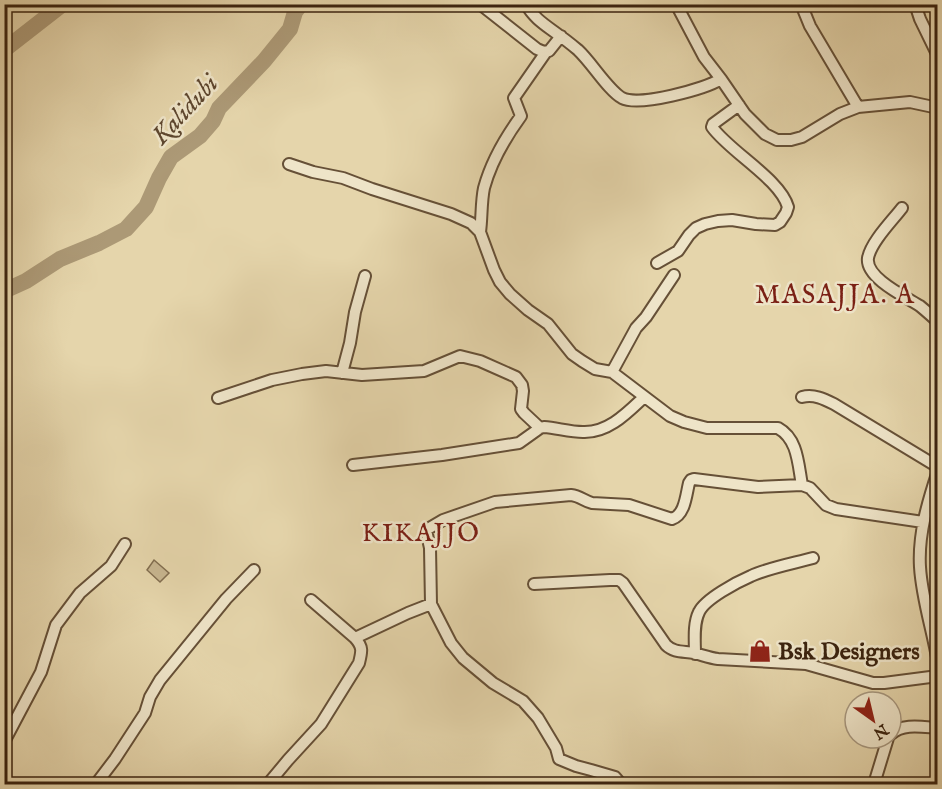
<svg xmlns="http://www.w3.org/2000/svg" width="942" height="789" viewBox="0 0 942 789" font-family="'IM FELL English',serif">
<rect width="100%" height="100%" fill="#e5d5ab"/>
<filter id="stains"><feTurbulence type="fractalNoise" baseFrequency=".00333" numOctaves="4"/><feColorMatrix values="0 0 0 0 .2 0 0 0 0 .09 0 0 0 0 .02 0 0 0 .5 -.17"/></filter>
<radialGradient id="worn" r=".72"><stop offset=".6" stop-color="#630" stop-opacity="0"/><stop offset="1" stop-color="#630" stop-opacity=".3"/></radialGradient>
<path fill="#c8b791" stroke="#826e50" stroke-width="1.5" d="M154,560L169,573L160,582L147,570Z"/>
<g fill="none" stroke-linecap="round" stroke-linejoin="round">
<path stroke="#ac9976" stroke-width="16" d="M4,50L63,4
M4,291L26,281L60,259L99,243L126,229L146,207L159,178L171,157L200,136L213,121L219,108L264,61L290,29L295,12L301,4"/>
<g stroke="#665037" stroke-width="14">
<path id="minor" d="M480,4L537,49L544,52L549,51L561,36
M526,4C534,19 547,26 560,36C566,40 572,45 578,50C592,63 608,90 622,98C639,107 705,89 721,79
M676,4L704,57L721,79L745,114L765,134L777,140H791L802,137L840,114L858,107L910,102L938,108
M801,4L810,26L858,107
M915,4L920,19L938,56
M289,164L313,172L343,178L372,189L451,214L471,223L480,232L494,270L500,282L510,294L528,310L548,324L572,354L582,361L595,369L612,372L670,416L684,422L707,428H778C798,439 798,464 802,485
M902,208C892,221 871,242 868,258C865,278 906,297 920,306C926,311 932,316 938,322
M480,232C482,218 481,202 484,188C491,162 505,138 521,116L514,98L546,52
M657,263L678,251L689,235L696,228L705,224L718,221L732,220L756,224L775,225L780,222L786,213L788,207C780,179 730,152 712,127L713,124L739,105
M612,372L636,328L646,317L674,275
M342,373L350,343L355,312L365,276
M802,397C814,394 824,399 834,404L938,467
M218,398L272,380L302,374L326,371L362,375L424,371L460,356L480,361L516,377L522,385L523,391L521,409L524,413L540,428
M353,465L442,455L519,443L540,428L544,427C557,428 570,432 583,432C608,433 627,413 644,397
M938,471C928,501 918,534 920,567C922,600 933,631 938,663
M534,584L610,580H619L623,583L666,645C674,653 684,651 694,653C702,655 710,658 718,659L806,664L873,683H884L938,676
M431,604L430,548L426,530L443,520L495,502L571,495C580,496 584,501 592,503L629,505L672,519C685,515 686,495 689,483L691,480L694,479L758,487L802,485L810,488L826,505L836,509L923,522
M355,638L408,613L431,604L451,643L463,658L493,683L523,701L538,718L556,748L559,759L576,766L591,770L615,777L621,784
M695,654C695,641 693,624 699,612C705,599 737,582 751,576C768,568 795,563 813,558
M891,734C903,723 922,727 938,728
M4,742L41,672L56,625L80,593L111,566L125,544
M96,784L115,759L145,713L150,697L160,680L226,599L254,570
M268,784L288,760L321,724L359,663C362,651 363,647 355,638L311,600
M874,784L888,738"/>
</g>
<use href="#minor" stroke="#eee4c8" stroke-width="10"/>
</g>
<defs>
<g id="shop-bare" transform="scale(1.8)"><path d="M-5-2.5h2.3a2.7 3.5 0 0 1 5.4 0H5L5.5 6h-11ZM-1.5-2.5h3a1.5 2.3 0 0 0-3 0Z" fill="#8f2418" stroke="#eee4c8" stroke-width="2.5" paint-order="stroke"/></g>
</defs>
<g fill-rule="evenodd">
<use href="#shop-bare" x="760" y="651"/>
</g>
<g text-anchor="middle" stroke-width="5" stroke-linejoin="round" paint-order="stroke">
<g font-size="24" font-weight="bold" fill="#3c2410" stroke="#eee4c8" text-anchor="start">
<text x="778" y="659">Bsk Designers</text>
</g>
<g font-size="26" font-style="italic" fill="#5e472f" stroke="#eee4c8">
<text transform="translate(184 109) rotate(-47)" y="9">Kalidubi</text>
</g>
<g font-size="26" letter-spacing="1.5" fill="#7a1f14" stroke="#eee4c8">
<text x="421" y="541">KIKAJJO</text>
</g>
<g font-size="27" letter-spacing="1.5" fill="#7a1f14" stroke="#eee4c8">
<text x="835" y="303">MASAJJA. A</text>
</g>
</g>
<rect width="942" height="789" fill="none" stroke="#e5d5ab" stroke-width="24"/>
<rect x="6" y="6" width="930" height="777" fill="none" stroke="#3c2410" stroke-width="3"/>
<rect x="12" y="12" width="918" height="765" fill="none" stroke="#3c2410" stroke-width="1.5"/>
<g transform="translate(873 720) rotate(146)"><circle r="28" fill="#eee4c8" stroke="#a7977e" stroke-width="1.5"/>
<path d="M0-4.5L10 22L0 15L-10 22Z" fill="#8f2418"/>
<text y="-9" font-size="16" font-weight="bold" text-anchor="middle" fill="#3c2410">N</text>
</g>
<rect width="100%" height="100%" filter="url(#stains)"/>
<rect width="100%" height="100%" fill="url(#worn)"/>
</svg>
